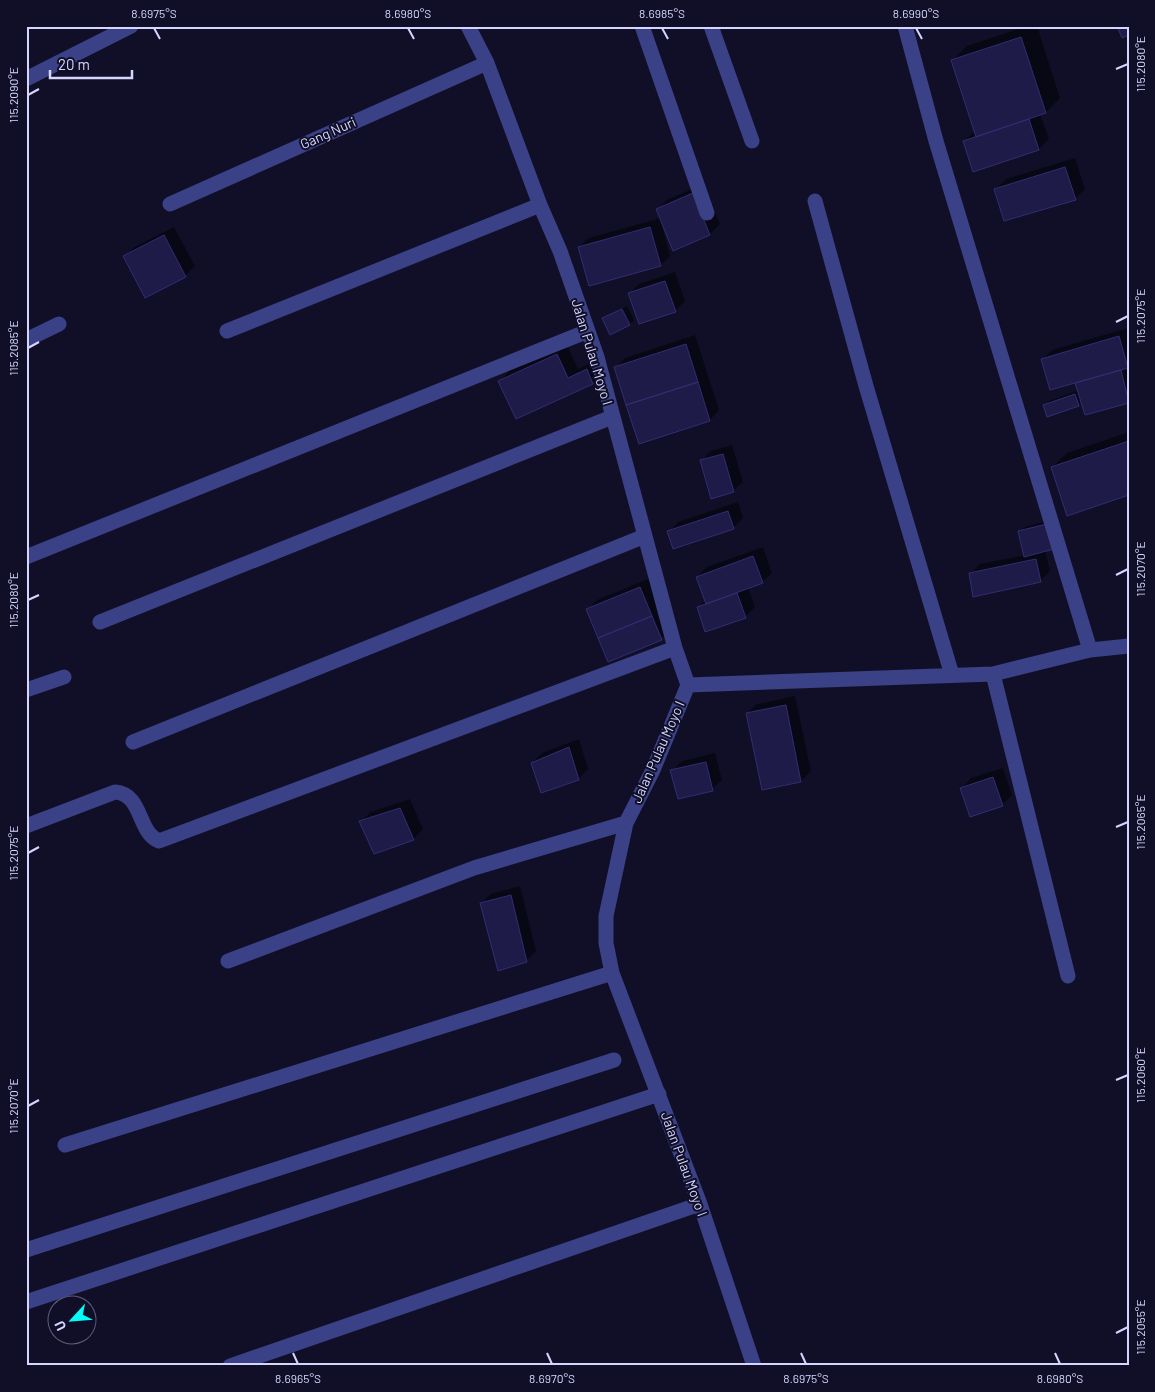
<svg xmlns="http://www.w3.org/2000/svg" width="1155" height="1392" viewBox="0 0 1155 1392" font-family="Barlow,sans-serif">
<rect width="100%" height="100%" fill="#100f27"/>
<path fill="#0007" d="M1027,26H1037L1060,98L1046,112L1040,114L1049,139L1039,149L974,170L964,141L975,131L952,61L967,46Z
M1075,158L1085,189L1075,199L996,189L1006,179Z
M703,184L720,224L710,234L674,249L664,225H662L670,256L661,265L579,247L589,238L661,218L657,209L667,200Z
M174,227L195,266L185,276L125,257L134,247Z
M675,272L685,301L675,311L630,293L639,284Z
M627,306L634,320L630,324L604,319Z
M1128,328L1129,402L1086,414L1082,401L1078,405L1044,406L1049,401L1079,390L1076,382L1043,359L1052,350Z
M695,335L719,410L710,420L640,443L615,368L625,358Z
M567,345L578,369L596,360L602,373L592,383L500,381L509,371Z
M1129,432V494L1052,467L1067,453Z
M732,445L743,482L733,491L701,461L711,451Z
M738,502L743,518L733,528L669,532L678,522Z
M1051,520L1045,550L1050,571L1040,581L970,574L980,564L1025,555L1019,532L1024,527Z
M763,547L772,573L762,582L748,587L755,607L745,617L698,607L706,600L697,577L707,567Z
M650,578L671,629L661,638L587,610L597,600Z
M795,696L811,771L801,781L763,788L747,713L757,704Z
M579,739L588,769L578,779L532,763L542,753Z
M715,753L722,780L712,789L672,771L682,761Z
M1003,768L1012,795L1002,805L962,788L971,778Z
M410,799L423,829L414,839L374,853L361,821L371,812Z
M520,886L536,951L526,961L481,904L491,894Z"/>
<path fill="#1e1b48" stroke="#322d74" d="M1117,26H1129V35L1122,38Z
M1021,37L1046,113L976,137L951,60Z
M1029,119L1039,150L973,172L963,141Z
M1065,167L1076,200L1004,221L994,189Z
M693,193L710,235L673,251L656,209Z
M650,227L661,266L589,286L578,247Z
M164,235L186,277L145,298L123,256Z
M665,281L676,312L639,324L628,293Z
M622,309L630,325L610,335L602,318Z
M1119,336L1128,368L1050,390L1041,359Z
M686,344L698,382L626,405L614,367Z
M557,354L568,378L587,369L593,384L516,419L498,381Z
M1121,370L1129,403L1085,415L1075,383Z
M698,382L710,421L639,444L626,405Z
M1075,394L1079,406L1047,417L1043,405Z
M1129,441V495L1067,516L1051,467Z
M723,454L734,492L711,499L700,460Z
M728,511L734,529L673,549L667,531Z
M1047,524L1054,549L1024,557L1018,531Z
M753,556L763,583L706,604L696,577Z
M1036,559L1041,582L973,597L969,573Z
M640,587L652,616L598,638L586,609Z
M737,593L746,618L705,632L697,607Z
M652,616L662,640L608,662L598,638Z
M786,705L801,782L762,790L746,713Z
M569,747L579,780L541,793L531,763Z
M706,762L713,791L678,799L670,770Z
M993,777L1003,806L970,817L960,788Z
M400,808L414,840L374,854L359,821Z
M511,895L527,962L498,971L480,903Z"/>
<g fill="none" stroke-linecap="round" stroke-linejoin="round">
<path stroke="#3a4186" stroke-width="15" d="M468,26L487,63L540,205L560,251L597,357L675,648L688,685L653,770L626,823L606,916V943L612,973L700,1204L754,1366
M642,26L707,213
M711,26L752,141
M905,26L936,141L1090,650
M26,79L131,26
M815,201L866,386L952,675
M170,204L487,63
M227,331L540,205
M26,340L59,324
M26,557L588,331
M100,622L612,417
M993,674L1068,976
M688,685L993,674L1090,650L1129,646
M26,690L64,677
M133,742L645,536
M26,826L115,792C143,794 137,832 159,841L675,648
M228,961L474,868L626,823
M65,1145L612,973
M26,1250L614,1060
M26,1302L659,1094
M230,1366L700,1204"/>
</g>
<path fill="none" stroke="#d5d6ff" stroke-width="2" d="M154,28L160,39M408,28L414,39M662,28L668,39M916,28L922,39M1116,69L1128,64M28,95L39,89M1116,322L1128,316M28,348L39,342M1116,575L1128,569M28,600L39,595M1116,827L1128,822M28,853L39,847M1116,1080L1128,1075M28,1106L39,1100M1116,1333L1128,1327M293,1353L298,1364M547,1353L552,1364M801,1353L806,1364M1055,1353L1060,1364"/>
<g text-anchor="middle" stroke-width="4" stroke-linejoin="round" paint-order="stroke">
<g font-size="14" fill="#d5d6ff" stroke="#100f27">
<text transform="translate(328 133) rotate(-24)" y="5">Gang Nuri</text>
<text transform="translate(592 352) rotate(73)" y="5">Jalan Pulau Moyo I</text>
<text transform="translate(658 752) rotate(-66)" y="5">Jalan Pulau Moyo I</text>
<text transform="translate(684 1164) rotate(70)" y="5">Jalan Pulau Moyo I</text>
</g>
</g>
<rect width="1155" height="1392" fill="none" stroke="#100f27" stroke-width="55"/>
<g transform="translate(72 1320) rotate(244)"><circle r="24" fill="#100f27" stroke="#5f5f7d"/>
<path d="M0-4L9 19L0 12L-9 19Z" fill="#01fff7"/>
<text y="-8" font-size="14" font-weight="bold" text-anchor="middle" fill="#d5d6ff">U</text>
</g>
<path d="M50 70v8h82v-8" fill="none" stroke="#d5d6ff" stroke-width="2.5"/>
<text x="58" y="70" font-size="15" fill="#d5d6ff" stroke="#100f27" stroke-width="4" paint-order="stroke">20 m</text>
<rect x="28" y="28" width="1100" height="1336" fill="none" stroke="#d5d6ff" stroke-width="2"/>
<g font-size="12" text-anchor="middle" fill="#d5d6ff">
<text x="154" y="18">8.6975°S</text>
<text x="408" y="18">8.6980°S</text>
<text x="662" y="18">8.6985°S</text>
<text x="916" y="18">8.6990°S</text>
<text transform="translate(1141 64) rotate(-90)" y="4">115.2080°E</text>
<text transform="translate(14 95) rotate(-90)" y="4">115.2090°E</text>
<text transform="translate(1141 316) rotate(-90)" y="4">115.2075°E</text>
<text transform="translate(14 348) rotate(-90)" y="4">115.2085°E</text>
<text transform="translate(1141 569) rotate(-90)" y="4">115.2070°E</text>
<text transform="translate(14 600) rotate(-90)" y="4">115.2080°E</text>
<text transform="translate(1141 822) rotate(-90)" y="4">115.2065°E</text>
<text transform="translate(14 853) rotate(-90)" y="4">115.2075°E</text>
<text transform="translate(1141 1075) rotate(-90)" y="4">115.2060°E</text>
<text transform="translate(14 1106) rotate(-90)" y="4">115.2070°E</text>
<text transform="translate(1141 1327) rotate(-90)" y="4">115.2055°E</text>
<text x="298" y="1383">8.6965°S</text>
<text x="552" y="1383">8.6970°S</text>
<text x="806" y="1383">8.6975°S</text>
<text x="1060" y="1383">8.6980°S</text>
</g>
</svg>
